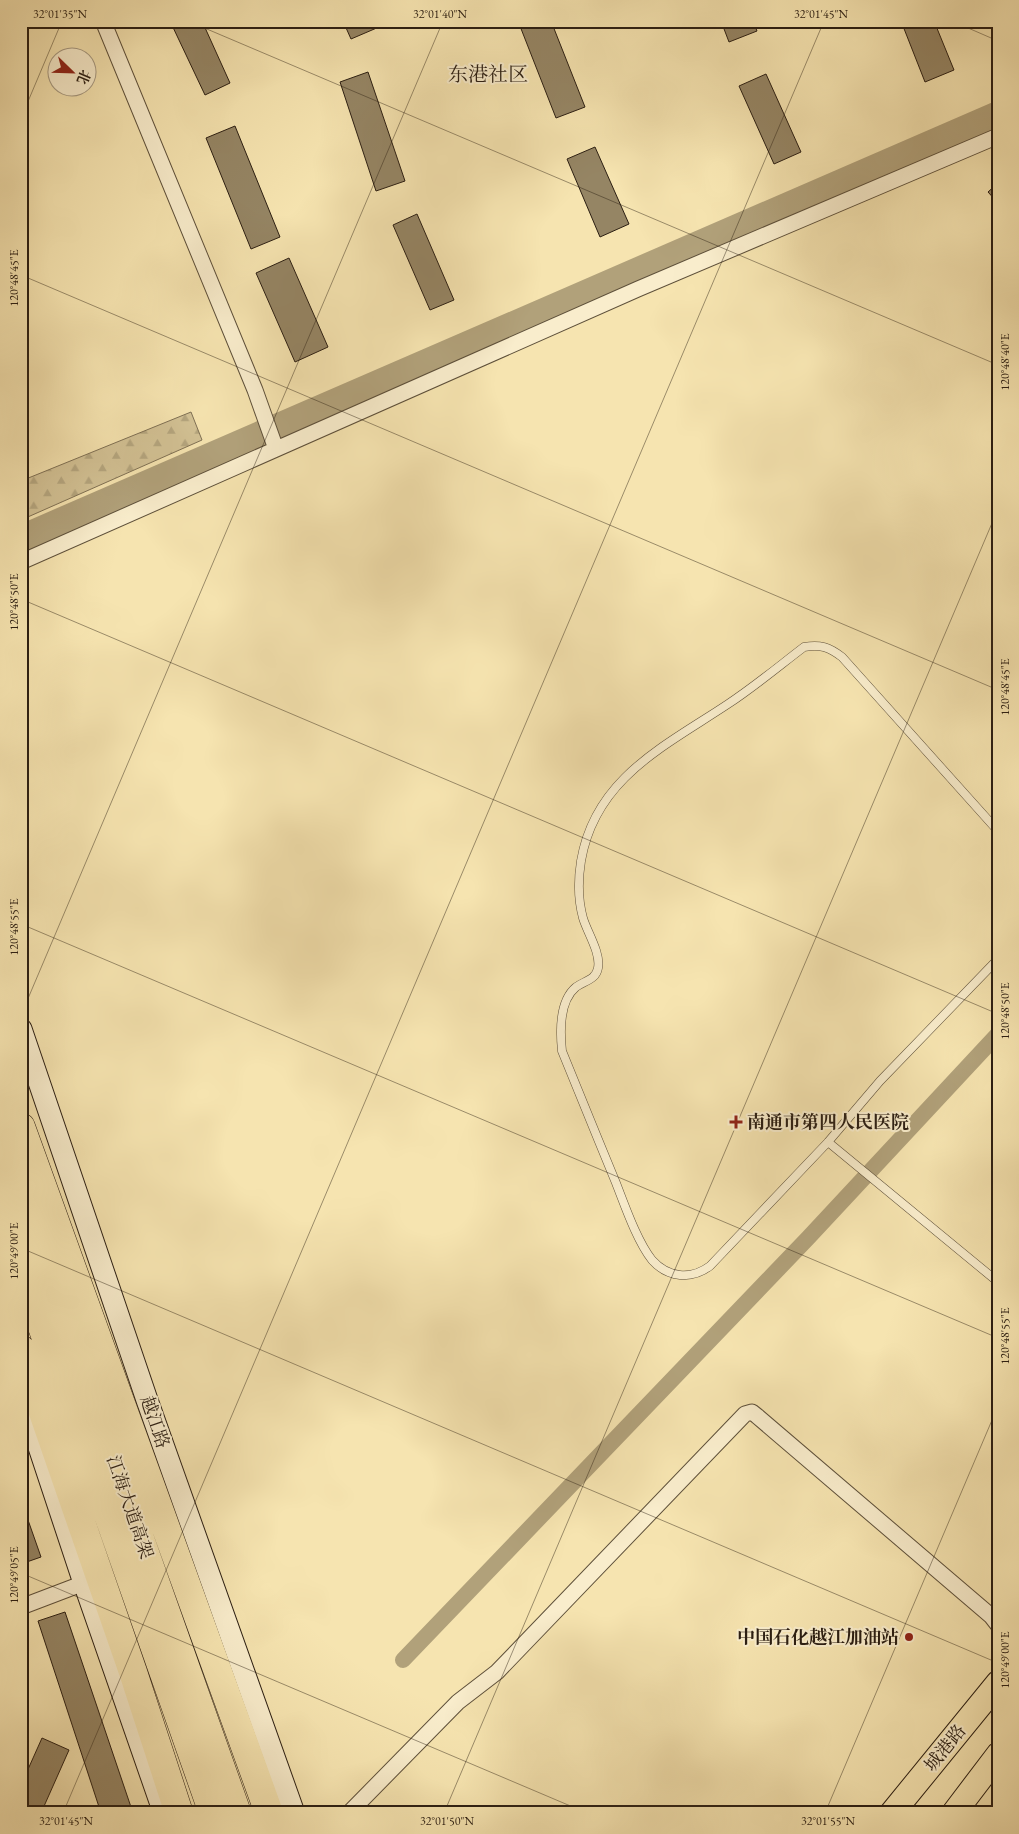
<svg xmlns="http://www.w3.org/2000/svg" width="1019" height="1834" viewBox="0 0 1019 1834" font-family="'EB Garamond','Noto Serif SC',serif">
<defs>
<pattern id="forest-firs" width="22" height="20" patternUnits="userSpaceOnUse" patternTransform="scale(1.25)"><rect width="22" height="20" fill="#d3c295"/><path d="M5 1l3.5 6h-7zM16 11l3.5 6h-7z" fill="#b5a67f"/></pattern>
</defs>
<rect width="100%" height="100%" fill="#f6e4b0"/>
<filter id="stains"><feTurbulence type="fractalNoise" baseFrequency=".004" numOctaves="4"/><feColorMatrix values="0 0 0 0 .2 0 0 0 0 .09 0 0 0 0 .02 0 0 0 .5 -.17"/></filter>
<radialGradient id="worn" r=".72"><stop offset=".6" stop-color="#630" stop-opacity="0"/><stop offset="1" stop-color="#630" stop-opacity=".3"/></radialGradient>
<path fill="url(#forest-firs)" stroke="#7f7054" d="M191,412L202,440L21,520V481Z"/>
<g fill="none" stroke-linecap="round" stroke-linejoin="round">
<path stroke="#b1a17a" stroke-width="16" d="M403,1660L808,1238L998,1034"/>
<path stroke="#b1a17a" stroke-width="28" d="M21,539L998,115"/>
</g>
<path fill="#958564" stroke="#2b1e12" d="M170,21H202L230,83L205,95Z
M343,21H376L379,27L351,39Z
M518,21H551L585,107L556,118Z
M721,21H753L757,31L729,42Z
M901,21H934L954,70L925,82Z
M368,72L405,181L376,191L340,82Z
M766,74L801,152L774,164L739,86Z
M235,126L280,237L251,249L206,138Z
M595,147L629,224L600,237L567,159Z
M998,183V203L988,192Z
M417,214L454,300L430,310L393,225Z
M289,258L328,347L295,362L256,273Z
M21,1500L41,1557L21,1564Z
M65,1612L133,1813H101L38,1621Z
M42,1738L69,1750L41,1813H21V1785Z"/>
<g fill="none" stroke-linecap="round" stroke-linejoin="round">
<g stroke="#5e503a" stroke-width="9">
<path id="lane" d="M998,831L842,657C829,647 820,644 804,647C779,666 754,687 728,704C665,746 595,778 581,861C578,880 578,900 583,918C587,932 601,953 598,968C596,980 584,981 576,987C559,1001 560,1032 562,1051C580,1096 598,1139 616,1183C625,1206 637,1241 652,1260C668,1278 691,1280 710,1266L828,1142L880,1081L998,959
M828,1142L998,1282"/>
</g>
<g stroke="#5e503a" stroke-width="17">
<path id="street" d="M103,21L255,390L276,449
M21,562L638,289L998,136
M21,1607L84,1583
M349,1813L458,1702L497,1672L745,1414L752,1412L757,1416L991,1616L998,1625"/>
</g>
<g stroke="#2b1e12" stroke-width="23">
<path id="secondary" d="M21,1029L147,1400L294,1813
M21,1393L84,1583L164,1813"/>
</g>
<g stroke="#2b1e12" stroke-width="26">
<path id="primary" d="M892,1813L998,1683
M954,1813L998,1755"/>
</g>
<g stroke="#2b1e12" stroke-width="29">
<path id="highway" d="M21,1127L269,1813
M21,1202L237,1813
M21,1267L213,1813
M21,1349L133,1672L179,1813"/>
</g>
<use href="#lane" stroke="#f9edcc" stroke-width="8"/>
<use href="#street" stroke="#f9edcc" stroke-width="15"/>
<use href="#secondary" stroke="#f9edcc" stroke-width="21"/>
<use href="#primary" stroke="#f6e4b0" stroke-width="24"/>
<use href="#highway" stroke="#f6e4b0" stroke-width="28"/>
</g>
<path fill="none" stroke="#2b1e12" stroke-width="1" stroke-opacity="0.45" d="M188,21L998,365M952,21L998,41M21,118L62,21M21,275L998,690M21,599L998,1014M21,924L998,1338M21,1015L443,21M21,1248L998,1663M21,1573L587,1813M63,1813L824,21M444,1813L998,509M825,1813L998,1406"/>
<g fill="#8f2418" stroke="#f9edcc" stroke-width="2">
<path d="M733.5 1114.5h5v5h5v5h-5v5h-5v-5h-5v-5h5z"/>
<circle cx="909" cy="1637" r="5"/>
</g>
<g text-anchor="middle" stroke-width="4" stroke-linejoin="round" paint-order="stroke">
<g font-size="18" font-weight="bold" fill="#2b1e12" stroke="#f9edcc" text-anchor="start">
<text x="747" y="1128">南通市第四人民医院</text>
<text x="899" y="1643" text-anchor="end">中国石化越江加油站</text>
</g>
<g font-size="18" fill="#2b1e12" stroke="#f9edcc">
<text transform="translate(155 1422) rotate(71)" y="6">越江路</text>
<text transform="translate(130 1507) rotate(71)" y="6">江海大道高架</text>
<text transform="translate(945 1748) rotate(-51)" y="6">城港路</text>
</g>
<g font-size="20" fill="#2b1e12" stroke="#f9edcc">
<text x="488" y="81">东港社区</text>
</g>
</g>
<rect width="1019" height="1834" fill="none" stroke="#f6e4b0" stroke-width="55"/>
<g transform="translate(72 72) rotate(113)"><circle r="24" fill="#f9edcc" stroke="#a79a82"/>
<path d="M0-4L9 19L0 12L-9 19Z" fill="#8f2418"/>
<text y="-8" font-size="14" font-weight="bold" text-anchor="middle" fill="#2b1e12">北</text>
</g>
<rect x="28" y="28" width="964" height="1778" fill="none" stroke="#2b1e12" stroke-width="2"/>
<g font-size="12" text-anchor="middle" fill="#2b1e12">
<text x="60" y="18">32°01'35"N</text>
<text x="440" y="18">32°01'40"N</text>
<text x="821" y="18">32°01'45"N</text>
<text transform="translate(14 278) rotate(-90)" y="4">120°48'45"E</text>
<text transform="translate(1005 362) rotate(-90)" y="4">120°48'40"E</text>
<text transform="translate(14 602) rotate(-90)" y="4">120°48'50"E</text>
<text transform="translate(1005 687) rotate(-90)" y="4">120°48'45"E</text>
<text transform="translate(14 927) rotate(-90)" y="4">120°48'55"E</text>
<text transform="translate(1005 1011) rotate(-90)" y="4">120°48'50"E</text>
<text transform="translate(14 1251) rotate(-90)" y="4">120°49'00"E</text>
<text transform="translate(1005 1336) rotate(-90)" y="4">120°48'55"E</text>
<text transform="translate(14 1575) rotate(-90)" y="4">120°49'05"E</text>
<text transform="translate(1005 1660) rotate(-90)" y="4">120°49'00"E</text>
<text x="66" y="1825">32°01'45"N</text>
<text x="447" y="1825">32°01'50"N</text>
<text x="828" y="1825">32°01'55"N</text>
</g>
<rect width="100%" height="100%" filter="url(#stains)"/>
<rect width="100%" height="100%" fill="url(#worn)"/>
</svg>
